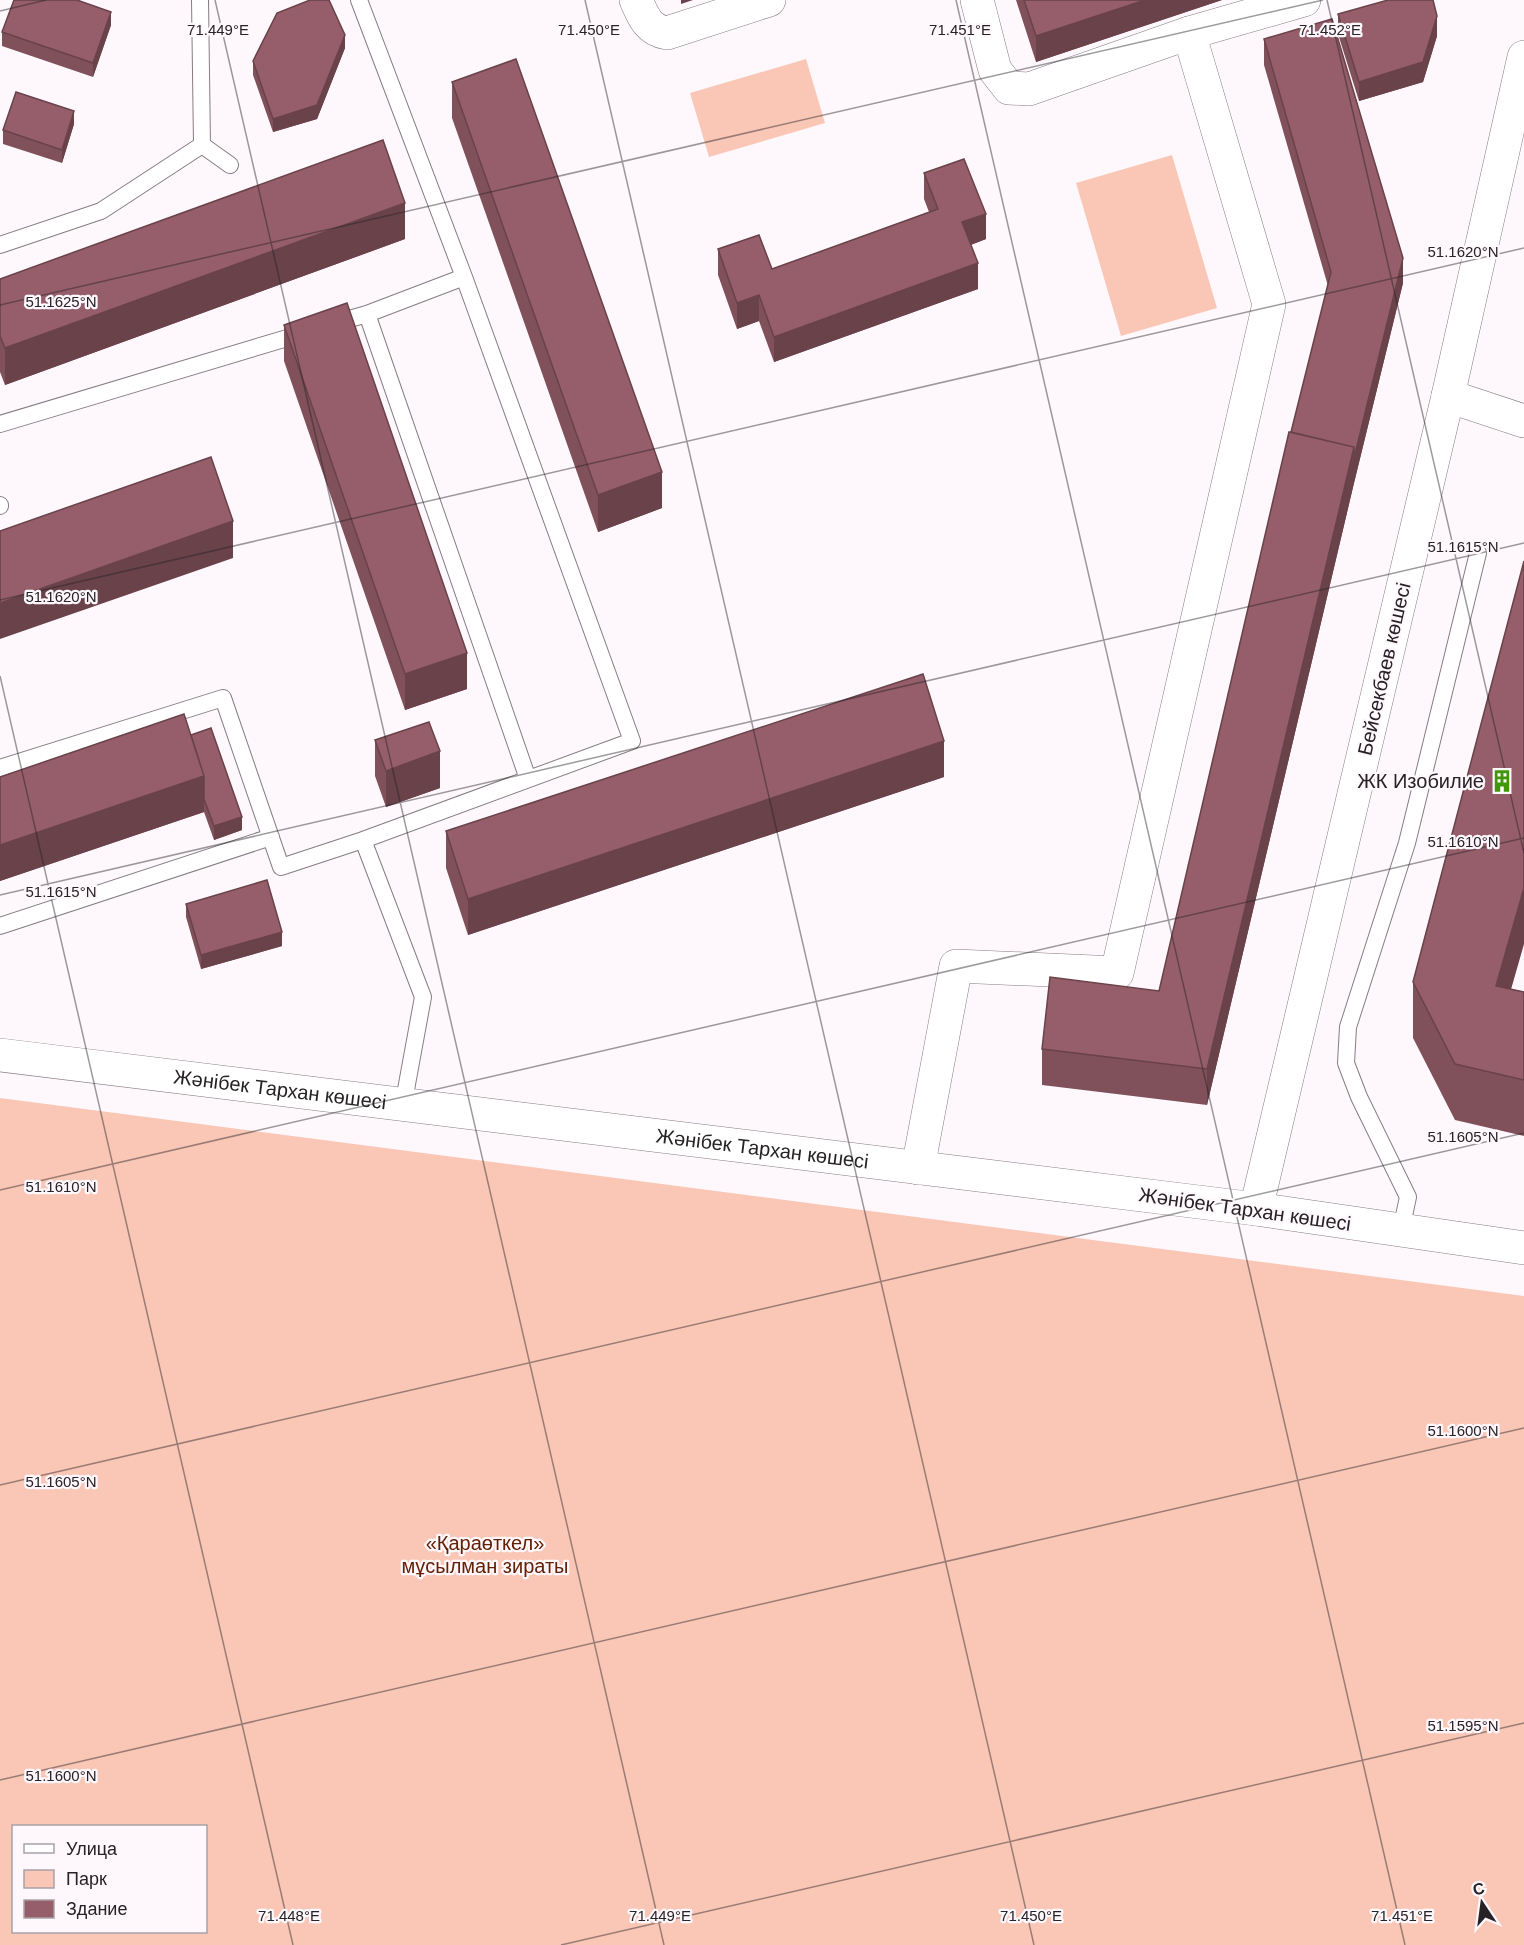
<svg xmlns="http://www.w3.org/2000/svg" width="1524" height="1945" viewBox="0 0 1524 1945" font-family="Arial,sans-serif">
<rect width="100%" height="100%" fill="#fef8fd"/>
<path fill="#fac7b6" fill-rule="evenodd" d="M806,59L825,123L709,157L690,93Z
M1172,155L1217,308L1121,336L1076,183Z
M0,1098L1524,1296V1945H0ZM14,1826H206V1932H14Z"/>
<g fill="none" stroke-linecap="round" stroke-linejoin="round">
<g stroke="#867c84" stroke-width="18">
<path id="service" d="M200,0L202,145L230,165
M0,245L101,211L202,145
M367,314L528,779
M332,324L367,314L464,277
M0,424L304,333
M0,505V506
M0,768L223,698L281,867L363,840L632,741L464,277L359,0
M363,840L423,997L403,1106
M0,926L271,837
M1401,1230L1408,1197L1359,1097L1346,1063L1348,1027L1407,843L1478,553"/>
</g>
<g stroke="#867c84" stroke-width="34">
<g id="minor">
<path d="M636,0C643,16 648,30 667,33L769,0"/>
<path d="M977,0L995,70L1009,88L1029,89L1189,33"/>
<path d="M1448,396L1524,421"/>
<path id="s1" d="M0,1055L1256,1209"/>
<path d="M918,1168L956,966L1117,973L1269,304L1189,33L1304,0"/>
</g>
</g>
<g stroke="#867c84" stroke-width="34">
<path id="tertiary" d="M1524,57L1448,396L1256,1209L1524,1248"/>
</g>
<use href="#service" stroke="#fff" stroke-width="16"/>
<use href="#minor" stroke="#fff" stroke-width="33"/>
<use href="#tertiary" stroke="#fff" stroke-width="33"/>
</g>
<path fill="#81515b" d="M1016,0H1222L1036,62Z
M1338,14L1437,36L1423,82L1359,101L1338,34Z
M111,25L93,77L2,46V32Z
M1264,39L1403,283L1354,483L1207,1105L1042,1085V1049L1159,991L1291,432L1328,286L1264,65Z
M345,48L317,119L273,132L253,75V61Z
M452,82L662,508L598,532L452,118Z
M74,124L62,163L3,144V130Z
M924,173L986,239L971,245L978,289L774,362L759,321L737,329L718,275V249L772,269L929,212L924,199Z
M405,239L5,385L0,372V279Z
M284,325L467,689L405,710L284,361Z
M191,735L242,830L214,840L204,812L0,881V777Z
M375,740L440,788L386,807L375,776Z
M944,777L468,935L446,868V831Z
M186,904L282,946L201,969L186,917Z
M1413,982L1511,989L1524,992V1136L1455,1120L1413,1038Z"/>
<path fill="#69424a" d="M681,0H693L681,4Z
M1145,0H1222L1036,62V36Z
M111,12V25L93,77V63Z
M1437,16V36L1423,82L1359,101V82Z
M345,35V48L317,119L273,132V119Z
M74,111V124L62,163V150Z
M405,203V239L5,385V348Z
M986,214V239L962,248V222Z
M1403,258V283L1354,483L1207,1105V1069L1354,447Z
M978,263V289L774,362V337Z
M759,295V321L737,329V303Z
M662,472V508L598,532V495Z
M233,521V558L0,639V603Z
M467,653V689L405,710V674Z
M944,741V777L468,935V899Z
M440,751V788L386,807V771Z
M204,776V812L0,881V845Z
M242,817V830L214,840V826Z
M1524,888V944L1496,1042V986Z
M282,932V946L201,969V955Z"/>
<path fill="#965e6a" stroke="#69424a" stroke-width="1.5" d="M14,0H77L111,12L93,63L2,32Z
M310,0H329L345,35L317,105L273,119L253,61L277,13Z
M1024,0H1145L1036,36Z
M1388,0H1433L1437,16L1423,62L1359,82L1338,14Z
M1332,19L1403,258L1354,458V447L1291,432L1331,272L1264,39Z
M516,59L662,472L598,495L452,82Z
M16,92L74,111L62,150L3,130Z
M383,140L405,203L5,348L0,336V279Z
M964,159L986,214L962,222L978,263L774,337L759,295L737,303L718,249L759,235L772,269L938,209L924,173Z
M347,303L467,653L405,674L284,325Z
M1289,432L1354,447L1207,1069L1042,1049L1050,977L1159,991Z
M211,457L233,521L0,603V531Z
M1524,561V888L1496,986L1524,992V1080L1455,1064L1413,982Z
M923,674L944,741L468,899L446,831Z
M184,714L204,776L0,845V777Z
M429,722L440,751L386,771L375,740Z
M211,728L242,817L214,826L204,799V776L191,735Z
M267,880L282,932L201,955L186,904Z"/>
<path fill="none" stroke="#262225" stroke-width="1.5" stroke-opacity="0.45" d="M215,0L664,1945M585,0L1034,1945M956,0L1405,1945M1327,0L1524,853M0,11L46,0M0,305L1323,0M0,600L1524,248M0,676L293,1945M0,895L1524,543M0,1190L1524,838M0,1485L1524,1133M0,1780L1524,1428M561,1945L1524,1723"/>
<defs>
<g id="building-bare" transform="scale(1.8)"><path d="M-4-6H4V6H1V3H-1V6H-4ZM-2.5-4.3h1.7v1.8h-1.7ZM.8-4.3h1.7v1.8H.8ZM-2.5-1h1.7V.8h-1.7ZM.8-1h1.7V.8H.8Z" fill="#40970c" stroke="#fef8fd" stroke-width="2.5" paint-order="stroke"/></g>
</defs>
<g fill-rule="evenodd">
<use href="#building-bare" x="1502" y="781"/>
</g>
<g text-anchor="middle" stroke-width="4.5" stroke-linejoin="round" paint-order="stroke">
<g font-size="20" fill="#262225" stroke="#fef8fd">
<text transform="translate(1384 669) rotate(-77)" y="7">Бейсекбаев көшесі</text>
<text dy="7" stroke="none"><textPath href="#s1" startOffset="282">Жәнібек Тархан көшесі</textPath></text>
<text dy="7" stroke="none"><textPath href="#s1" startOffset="768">Жәнібек Тархан көшесі</textPath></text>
<text transform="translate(1245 1209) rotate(8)" y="7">Жәнібек Тархан көшесі</text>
</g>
<g font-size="20" fill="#262225" stroke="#fef8fd" text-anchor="end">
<text x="1484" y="788">ЖК Изобилие</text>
</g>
<g font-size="20" fill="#632005" stroke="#fef8fd">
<text x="485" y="1550">«Қараөткел»<tspan x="485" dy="23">мұсылман зираты</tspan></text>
</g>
</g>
<g font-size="15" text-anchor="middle" fill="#262225" stroke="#fef8fd" stroke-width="4.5" stroke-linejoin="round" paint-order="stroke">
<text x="218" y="35">71.449°E</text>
<text x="589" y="35">71.450°E</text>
<text x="960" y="35">71.451°E</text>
<text x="1330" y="35">71.452°E</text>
<text x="1463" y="257">51.1620°N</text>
<text x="61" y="307">51.1625°N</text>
<text x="1463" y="552">51.1615°N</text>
<text x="61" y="602">51.1620°N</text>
<text x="1463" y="847">51.1610°N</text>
<text x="61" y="897">51.1615°N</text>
<text x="1463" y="1142">51.1605°N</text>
<text x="61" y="1192">51.1610°N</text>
<text x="1463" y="1436">51.1600°N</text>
<text x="61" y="1487">51.1605°N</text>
<text x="1463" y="1731">51.1595°N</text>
<text x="61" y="1781">51.1600°N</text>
<text x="289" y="1921">71.448°E</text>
<text x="660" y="1921">71.449°E</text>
<text x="1031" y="1921">71.450°E</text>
<text x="1402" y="1921">71.451°E</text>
</g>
<rect x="12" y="1825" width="195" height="108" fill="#fef8fd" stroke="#a8a2a7" stroke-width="1.5"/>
<rect x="24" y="1844" width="30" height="9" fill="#ffffff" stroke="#a8a2a7" stroke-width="1.5"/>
<text x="66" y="1855" font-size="18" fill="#262225">Улица</text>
<rect x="24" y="1870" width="30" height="18" fill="#fac7b6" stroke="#a8a2a7" stroke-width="1.5"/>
<text x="66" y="1885" font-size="18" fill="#262225">Парк</text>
<rect x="24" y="1900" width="30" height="18" fill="#965e6a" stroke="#a8a2a7" stroke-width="1.5"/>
<text x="66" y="1915" font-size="18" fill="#262225">Здание</text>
<g transform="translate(1482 1903) rotate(347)" stroke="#fef8fd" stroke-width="4.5" paint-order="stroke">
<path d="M0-4.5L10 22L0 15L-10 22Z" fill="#262225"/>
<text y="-9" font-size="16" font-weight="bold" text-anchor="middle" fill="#262225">С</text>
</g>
</svg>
